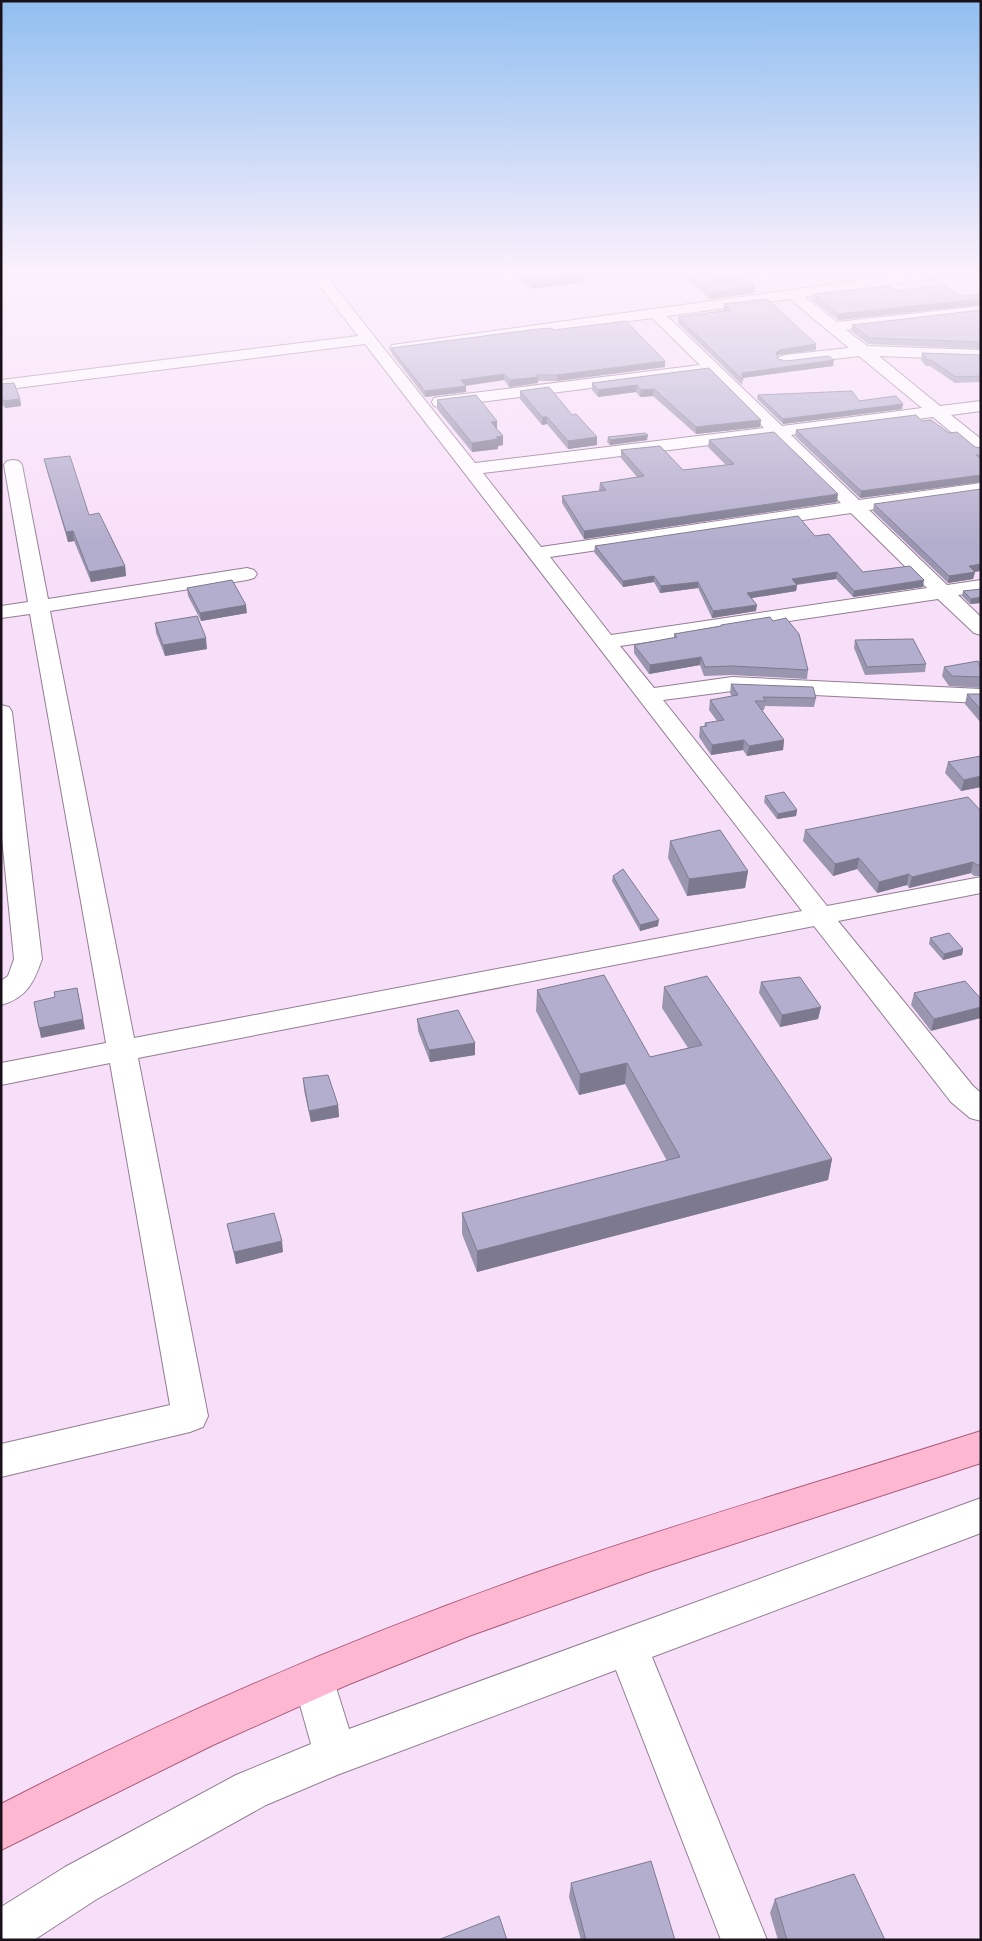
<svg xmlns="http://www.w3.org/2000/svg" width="982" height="1941" viewBox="0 0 982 1941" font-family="Overpass,sans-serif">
<rect width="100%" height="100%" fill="#f8dff9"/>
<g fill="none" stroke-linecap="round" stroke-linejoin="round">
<g stroke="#937d94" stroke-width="2">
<path id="minor" d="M309,272H323L475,463L764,428L709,373L440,407L434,406L432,402L434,398L440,397L700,365L652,318L398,353L392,351L390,348L392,345L921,272H954L952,275L947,276L805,297L837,322L981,306V314L846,330L867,346L981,350V360L879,356L940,406L981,401V411L951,415L981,439V453L975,452L933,417L791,435L859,500L981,483V494L869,510L947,585L981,580V592L958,595L981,617V635L974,633L938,599L620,646L654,688L732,677L981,689V703L732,691L663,700L827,906L981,877V893L838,921L973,1086L981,1093V1121L970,1118L951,1102L814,926L138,1058L208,1416L203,1427L190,1432L1,1477V1444L170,1405L110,1063L1,1085V1063L106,1043L30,614L1,618V606L28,602L4,465L7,461L13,460L19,461L22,465L48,599L247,568L254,570L257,574L254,578L247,580L50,611L134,1038L802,911L365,344L1,390V380L358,336ZM790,299L849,348L785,355L779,357L777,360L779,363L785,365L859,356L922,408L782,426L667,316ZM774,437L841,503L541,547L483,473ZM851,513L927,588L611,635L550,557Z
M1,705L9,707L12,712L42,959C34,982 27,998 1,1005V981L8,976L14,959L1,828Z
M981,1498V1533L652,1657L767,1940H721L616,1670L337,1775L266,1805L97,1899L34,1940H1V1907L65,1867L236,1775L311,1744L293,1680L299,1665L314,1659L329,1665L349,1729Z"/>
</g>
<g stroke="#ac5d7c" stroke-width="2">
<path id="major" d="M981,1431V1463L648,1572L469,1636L347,1685L213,1745L1,1850V1804C175,1714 354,1637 538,1572C684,1521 833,1478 981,1431Z"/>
</g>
<use href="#minor" fill="#fff" fill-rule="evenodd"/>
<use href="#major" fill="#fdb7d1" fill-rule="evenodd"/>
</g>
<path fill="#9a96b0" d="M510,272H581L584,274L583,282L532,289Z
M690,274L754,293L710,299L690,281Z
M897,291L963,296L981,294V305L838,320L812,300L813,294Z
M724,304L816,344V350L778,355L777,357L778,359L786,361L833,366L743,378L742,385L678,323V317L725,311L723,310Z
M981,310V349L868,344L851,331L852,325Z
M554,330L665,361V367L557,381H538V383L509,387L504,380L466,386V392L425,397L392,354L391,348Z
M922,353L981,355V382L955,383L930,366H926L921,360Z
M709,368L761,420L760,427L696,434L653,396L640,397L636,392L598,397L592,390V383Z
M1,384L20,399L21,406L5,408L1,403Z
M520,391L597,445L568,449L547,424L542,425L520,399Z
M758,395L902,409L783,424L757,399Z
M437,400L497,429L503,436V445L498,446V449L472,452L437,409Z
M922,421L949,433L975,447L981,448V482L860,498L795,436L796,430Z
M980,428H981V437L979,435Z
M608,437L647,440L610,445L607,442Z
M709,440L837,502L584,539L562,503V496L600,491L599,490L600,483L637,477L621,458V450L683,470L726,465L708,447Z
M44,459L89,515L125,566L126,576L91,582L74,541L68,542L46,468Z
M874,504L975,572L973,579L948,583L873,511Z
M815,536L863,572L923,587L853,597L836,579L797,585L796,591L752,598L756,611L712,618L698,588L660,593L654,582L623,587L594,552L595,546Z
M187,588L247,613L201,621L188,596Z
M981,589V603L970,604L962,596L963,591Z
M155,623L207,649L165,656L156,633Z
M721,625L808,670L807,679L732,675L704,676L700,665L649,674L634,653V645L674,638V634L720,626Z
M855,640L926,664L925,672L865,675L854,648Z
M944,667L981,668V688L949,686L942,676Z
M731,684L816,698L814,707L765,706L764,710H762L784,740L783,750L747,756L743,750L711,755L699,737L700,727H704L705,723L717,721L709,710L710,700L732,697L730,693Z
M967,694H981V723L965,704Z
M981,756V787L961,791L945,773L948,762Z
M765,796L797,810L796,816L777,819L764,802Z
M981,811V876H974L971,873L909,888L907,885L877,893L857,869L833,876L803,841L805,830Z
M670,841L748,871L745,888L687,896L668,858Z
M613,876L658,926L640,931L612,881Z
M930,938L963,949L962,955L943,960L929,944Z
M965,981L931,1031L911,1005L914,993Z
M761,982L821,1007L818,1019L780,1027L759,993Z
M664,987L832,1159L828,1180L477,1272L462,1234V1213L667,1161L625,1084L579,1095L536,1011L537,990L650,1057L688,1048L662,1008Z
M417,1019L475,1043V1055L430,1062L418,1031Z
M303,1078L338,1105L339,1117L311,1122L304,1090Z
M227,1224L283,1252L236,1264Z
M571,1883L675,1940H581L569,1897Z
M775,1899L885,1940H778L770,1913Z"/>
<path fill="#7d7a90" d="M584,274L583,282L532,289V282Z
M755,286L754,293L710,299L711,292Z
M981,299V305L838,320V314Z
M816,344V350L778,355L775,359L776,353L779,350Z
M834,360L833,366L742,378V373Z
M665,361V367L557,381V375Z
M504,374V380L461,386V380Z
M538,377V383L509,387L510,380Z
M637,385L636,392L598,397V390Z
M466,386V392L425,397V391Z
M654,389L653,396L640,397L641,390Z
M20,399L21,406L5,408L4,401Z
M903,404L902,409L783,424V419Z
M542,417H547V424L542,425Z
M761,420L760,427L696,434V427Z
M497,421V430L491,422Z
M648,435L647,440L610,445V440Z
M503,436V445L498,446V449L472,452V443Z
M597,437V445L568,449V441Z
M981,475V482L860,498L861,491Z
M838,494L837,502L584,539V531Z
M73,531L74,541L68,542L66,532Z
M981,564V571L975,572L973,579L948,583L949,576L969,566Z
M125,566L126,576L91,582L89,572Z
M837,572L836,579L791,585L792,579Z
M654,576V582L623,587V581Z
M924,580L923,587L853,597L854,591Z
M698,582V588L660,593L661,586Z
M797,585L796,591L746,599L747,593Z
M981,597V603L970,604L971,599Z
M246,605L247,613L201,621L200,613Z
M757,605L756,611L712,618L713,611Z
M206,638L207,649L165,656L163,645Z
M701,657L700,665L649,674L650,665Z
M744,740L743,750L711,755L712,745Z
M784,740L783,750L747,756L749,746Z
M981,776V787L961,791L964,780Z
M797,810L796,816L777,819L778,814Z
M859,858L857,869L833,876L835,864Z
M973,862L971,873L909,888L912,877Z
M748,871L745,888L687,896L689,879Z
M909,874L907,885L877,893L879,882Z
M659,920L658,926L640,931V925Z
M963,949L962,955L943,960L944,954Z
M77,988L85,1029L41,1038L39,1028Z
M821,1007L818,1019L780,1027L782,1015Z
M981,1007V1018L931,1031L934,1019Z
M475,1043V1055L430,1062L429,1050Z
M627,1063L625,1084L579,1095L580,1074Z
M338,1105L339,1117L311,1122L309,1111Z
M832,1159L828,1180L477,1272V1251Z
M282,1241L283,1252L236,1264L234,1252Z"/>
<path fill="#b3aecd" stroke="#7d7a90" d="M519,272H581L584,274L532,282Z
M717,272H740L755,286L711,292L690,274Z
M943,285L963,296L981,294V299L838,314L813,294L890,286L897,291Z
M767,299L816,344L779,350L776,353L778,359L786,361L829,356L834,360L742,373L743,380L678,317L731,310L724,304Z
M981,310V342L869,338L852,325Z
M626,321L665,361L557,375H537L538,377L510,380L504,374L461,380L466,386L425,391L391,348L538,329L552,328L554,330Z
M922,353L981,355V376L956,377L931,360H927Z
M709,368L761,420L696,427L654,389L641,390L637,385L598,390L592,383Z
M14,383L20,399L4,401L1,397V384Z
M549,387L572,415L576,414L597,437L568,441L547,417H542L520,391Z
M852,391L859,401L896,396L903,404L783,419L758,395Z
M476,395L497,421L491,422L503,436L496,437L498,439L472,443L437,400Z
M916,415L922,421L931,420L949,433L957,432L975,447L981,448V455H976L981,459V475L861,491L796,430Z
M774,432L838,494L584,531L562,496L606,490L600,483L644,476L621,450L660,446L683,470L734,464L709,440Z
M645,433L648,435L610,440L608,437Z
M70,456L89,515L99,513L125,566L89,572L73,531L66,532L44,459Z
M981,489V564L969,566L975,572L949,576L874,504Z
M798,516L815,536L829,534L863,572L910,566L924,580L854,591L837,572L792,579L797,585L747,593L757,605L713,611L698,582L661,586L654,576L623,581L595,546Z
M232,580L246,605L200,613L187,588Z
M981,589V597L971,599L963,591Z
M197,616L206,638L163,645L155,623Z
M770,617L773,621L786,618L799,634L808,670L733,666L705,667L701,657L650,665L634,645L677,637L674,634L721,626V625Z
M913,639L926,664L867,667L855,640Z
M978,661L981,668V677L952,676L944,667Z
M731,684L813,687L816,698L763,697L766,701H755L784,740L749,746L744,740L712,745L700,727L707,726L705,723L724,720L710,700L738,695Z
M967,694H981V710Z
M981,756V776L964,780L948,762Z
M784,792L797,810L778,814L765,796Z
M968,797L981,811V865H977L973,862L912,877L909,874L879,882L859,858L835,864L805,830Z
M720,830L748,871L689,879L670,841Z
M623,869L659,920L640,925L613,876Z
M949,933L963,949L944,954L930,938Z
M604,975L650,1057L702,1045L664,987L707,976L832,1159L477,1251L462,1213L680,1157L627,1063L580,1074L537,990Z
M800,977L821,1007L782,1015L761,982Z
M965,981L981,999V1007L934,1019L914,993Z
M77,988L83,1019L39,1028L34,1002L55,997L54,992Z
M458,1010L475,1043L429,1050L417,1019Z
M328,1075L338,1105L309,1111L303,1078Z
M274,1213L282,1241L234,1252L227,1224Z
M651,1861L675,1940H586L571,1883Z
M854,1874L885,1940H787L775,1899Z
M499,1916L507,1940H438Z"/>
<linearGradient id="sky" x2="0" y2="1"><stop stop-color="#90bef0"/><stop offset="0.5" stop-color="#fcf1fc"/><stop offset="1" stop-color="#fcf1fc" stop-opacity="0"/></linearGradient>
<rect width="982" height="543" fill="url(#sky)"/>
<rect width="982" height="1941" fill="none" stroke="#191019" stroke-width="5"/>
</svg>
